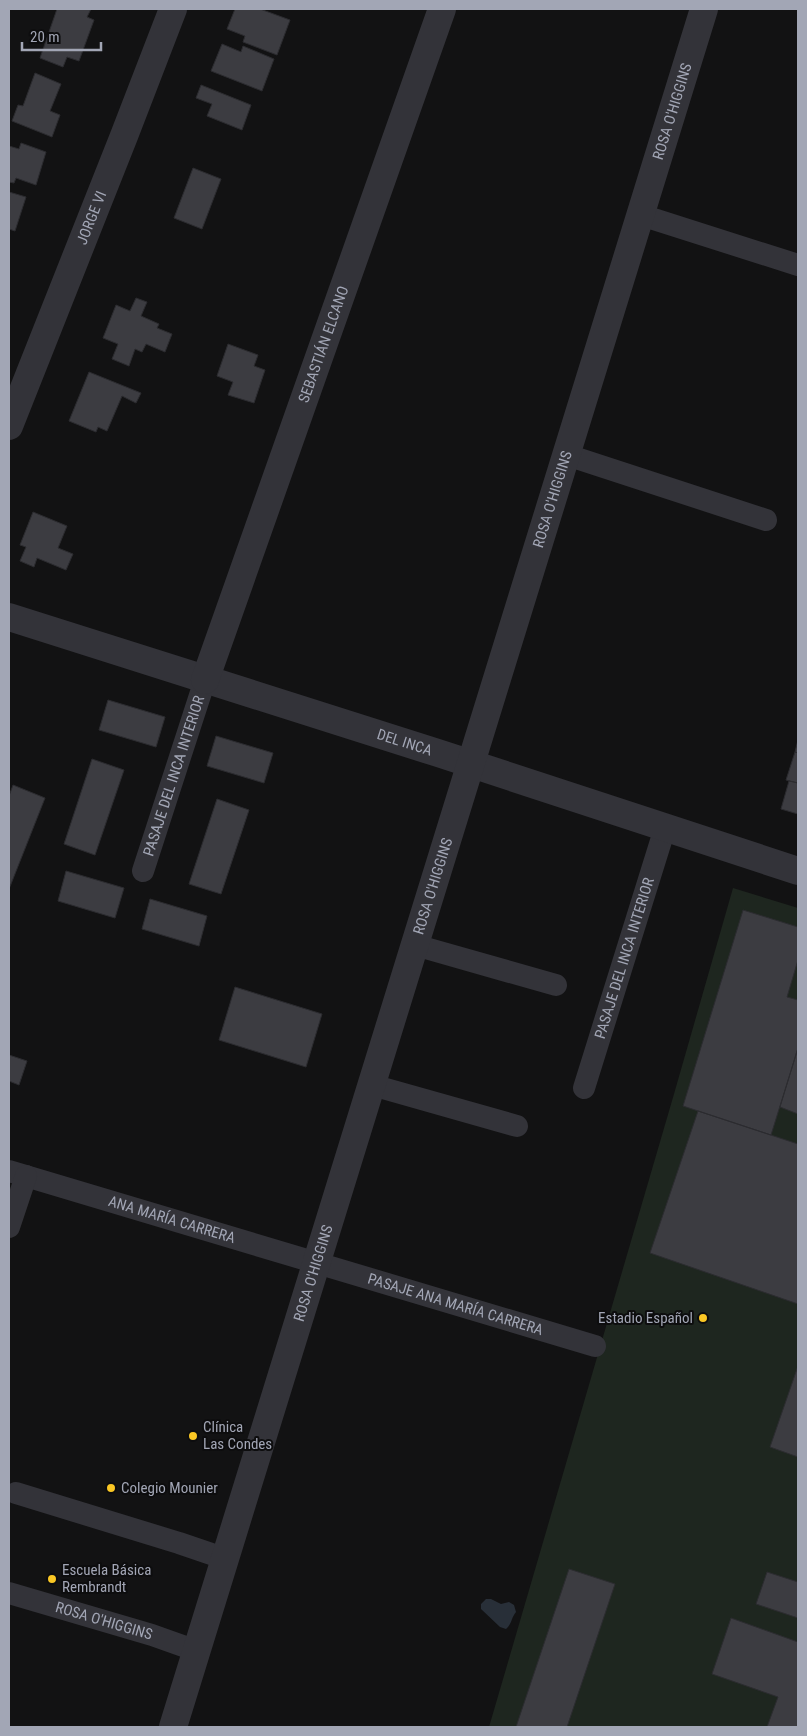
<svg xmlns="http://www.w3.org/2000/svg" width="807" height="1736" viewBox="0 0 807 1736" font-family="'Roboto Condensed',sans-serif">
<rect width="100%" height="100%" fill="#121213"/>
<path fill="#1e261f" d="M733,888L798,908V1727H489L674,1094Z"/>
<path fill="#282f38" d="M486,1599H491L501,1604L509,1602L514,1605L516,1612C511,1618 512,1624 506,1629L500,1627L481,1609V1604Z"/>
<path fill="#3c3c41" stroke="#2c2c30" d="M57,9H91L87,17L94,20L79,61L67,57L63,67L40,58Z
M235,9H260L290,20L277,55L243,42L245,36L227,29Z
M222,44L241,52L243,46L274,59L262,91L211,71Z
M35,73L61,84L50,111L60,115L52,137L12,121L18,105L23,106Z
M201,85L251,105L242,130L207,116L212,104L196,98Z
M21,143L46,152L36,185L16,178L14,183L9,182V146L19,149Z
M193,168L221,179L202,229L174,218Z
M9,192L26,197L15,231L9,229Z
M136,298L147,302L141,316L159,324L157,328L172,334L165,352L146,344L142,352L135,349L129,366L112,359L118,344L103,338L116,305L130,311Z
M228,344L258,355L254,366L265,370L254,403L228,395L233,382L217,376Z
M89,372L141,393L136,403L122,396L107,431L98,427L96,432L69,421Z
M33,512L67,526L58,548L73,554L66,570L37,558L34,567L20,561L26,547L20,545Z
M108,700L165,717L156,747L99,730Z
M216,736L273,753L264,783L207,766Z
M798,740V753L795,752Z
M795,752L798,753V783L786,780Z
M92,759L124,770L95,855L64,844Z
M789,781L798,783V814L781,809Z
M13,785L45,798L9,889V796Z
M217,799L249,810L221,894L189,884Z
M66,871L124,888L115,918L58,901Z
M150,899L207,916L199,946L142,929Z
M743,910L798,927V960L787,997L798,1000V1048L771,1135L683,1106Z
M235,987L322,1014L306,1067L219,1040Z
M798,1048V1114L780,1107Z
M9,1055L27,1061L19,1085L9,1081Z
M698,1111L798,1144V1304L650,1253Z
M798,1366V1457L770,1447Z
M569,1569L615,1584L567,1727H516Z
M767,1572L798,1582V1618L756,1604Z
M731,1618L798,1642V1727H767L778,1697L712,1674Z"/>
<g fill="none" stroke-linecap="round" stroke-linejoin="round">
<g stroke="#333339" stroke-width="22">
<path d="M641,215L798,265"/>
<path d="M567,455L766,520"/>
<path id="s1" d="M143,871L205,680"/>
<path d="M415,945L556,985"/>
<path d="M372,1085L517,1126"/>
<path id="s2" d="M584,1088L665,828"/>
<path id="s3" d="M9,1171L595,1346"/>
<path d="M9,1227L26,1176"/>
<path d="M16,1493L179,1543L226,1559"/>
<path id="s4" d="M9,1593L152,1635L197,1651"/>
</g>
<g stroke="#333339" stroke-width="28">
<path id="s5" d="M9,426L124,136L173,9"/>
<path id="s6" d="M9,617L438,753L798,871"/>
<path id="s7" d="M205,680L442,9"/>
<path id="s8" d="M173,1727L704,9"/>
</g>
</g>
<g fill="#fac724" stroke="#0d0d0e" stroke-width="2">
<circle cx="703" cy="1318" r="5"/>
<circle cx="193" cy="1436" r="5"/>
<circle cx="111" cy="1488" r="5"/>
<circle cx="52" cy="1579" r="5"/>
</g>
<g text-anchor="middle" stroke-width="4" stroke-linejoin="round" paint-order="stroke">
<g font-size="15" fill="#a2a6b5" stroke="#0d0d0e">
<text dy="5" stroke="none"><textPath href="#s8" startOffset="1691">ROSA O'HIGGINS</textPath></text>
<text dy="5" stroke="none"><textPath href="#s5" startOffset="224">JORGE VI</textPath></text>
<text dy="5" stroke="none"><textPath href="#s7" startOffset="356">SEBASTIÁN ELCANO</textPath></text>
<text dy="5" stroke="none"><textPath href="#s8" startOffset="1285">ROSA O'HIGGINS</textPath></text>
<text dy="5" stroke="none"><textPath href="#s6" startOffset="415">DEL INCA</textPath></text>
<text dy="5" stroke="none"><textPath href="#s1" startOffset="100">PASAJE DEL INCA INTERIOR</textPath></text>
<text dy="5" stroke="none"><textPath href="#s8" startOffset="880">ROSA O'HIGGINS</textPath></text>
<text dy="5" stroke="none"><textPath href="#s2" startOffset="136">PASAJE DEL INCA INTERIOR</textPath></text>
<text dy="5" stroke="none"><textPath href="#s3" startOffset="170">ANA MARÍA CARRERA</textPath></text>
<text dy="5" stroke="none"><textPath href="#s8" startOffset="475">ROSA O'HIGGINS</textPath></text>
<text dy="5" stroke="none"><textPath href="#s3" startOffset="466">PASAJE ANA MARÍA CARRERA</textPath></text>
<text dy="5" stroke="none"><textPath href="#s4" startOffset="99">ROSA O'HIGGINS</textPath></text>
</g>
<g font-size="15" fill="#a2a6b5" stroke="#0d0d0e" text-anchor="start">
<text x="693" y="1323" text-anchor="end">Estadio Español</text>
<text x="203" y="1432">Clínica<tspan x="203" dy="17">Las Condes</tspan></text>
<text x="121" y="1493">Colegio Mounier</text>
<text x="62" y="1575">Escuela Básica<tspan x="62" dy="17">Rembrandt</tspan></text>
</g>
</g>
<rect width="807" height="1736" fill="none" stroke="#a2a6b5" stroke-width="20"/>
<path d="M22 42v8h79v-8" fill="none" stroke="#a2a6b5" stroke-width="2.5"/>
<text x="30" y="42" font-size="15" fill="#a2a6b5" stroke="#0d0d0e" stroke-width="4" paint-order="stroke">20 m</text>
</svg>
